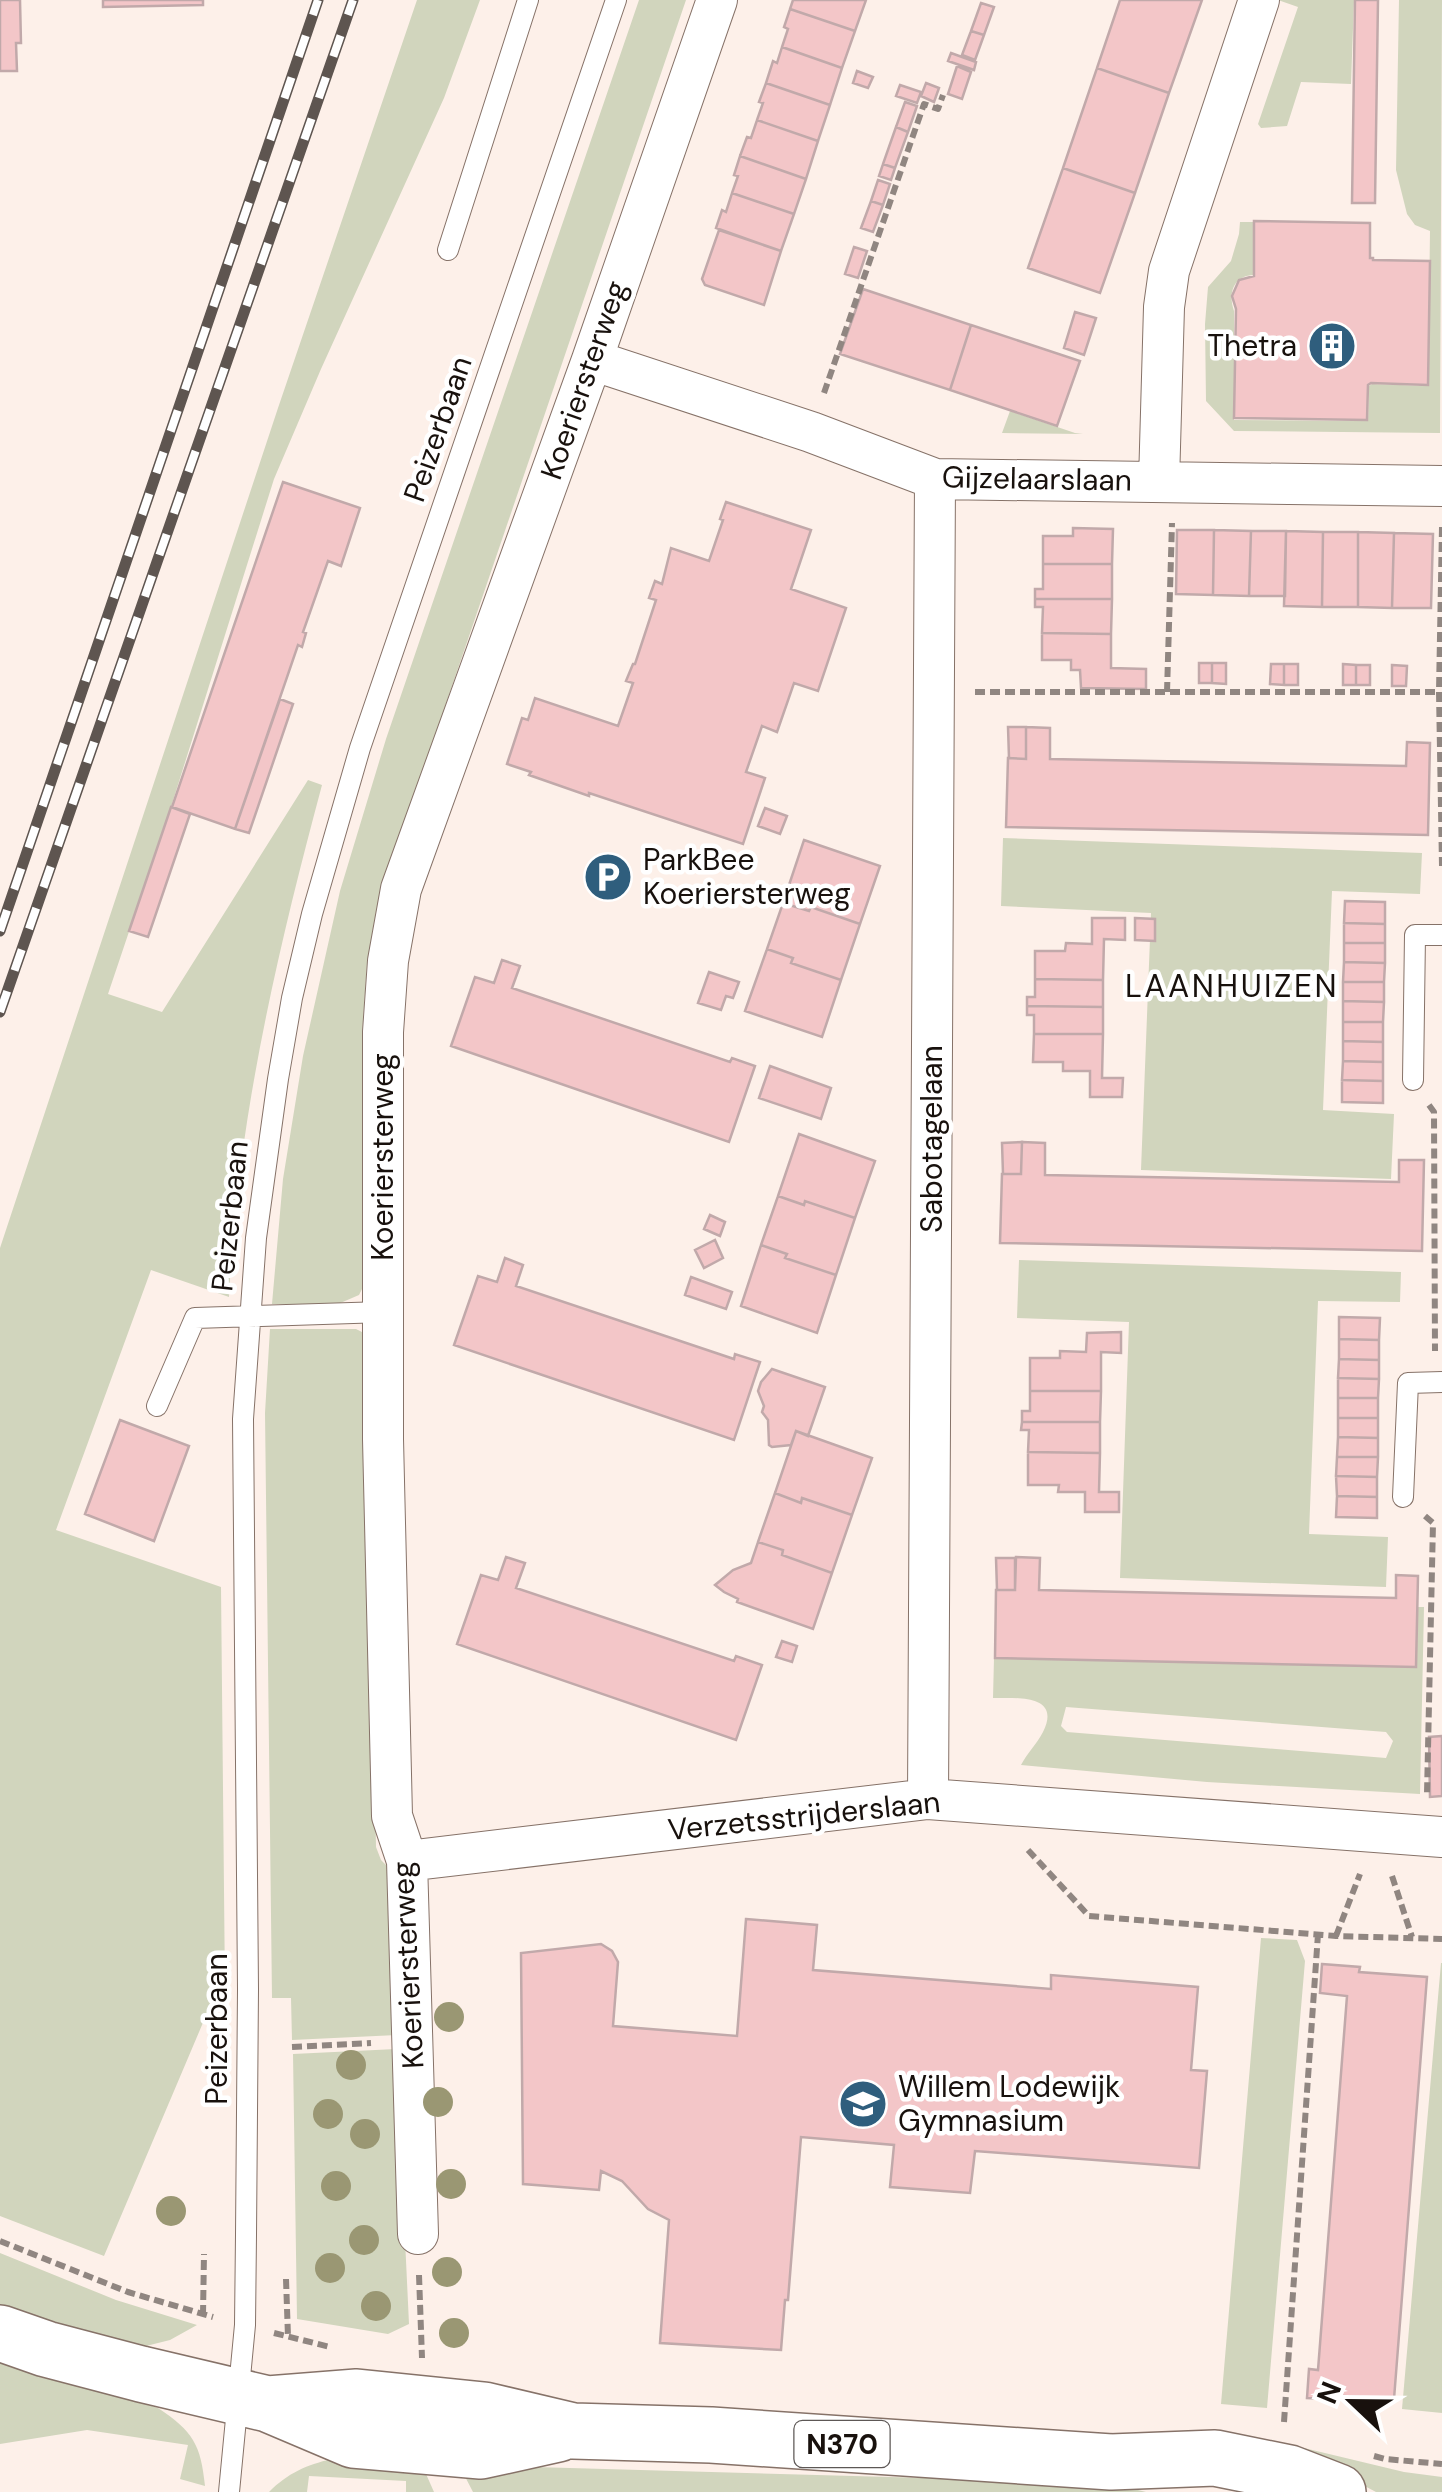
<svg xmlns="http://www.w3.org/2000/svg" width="1442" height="2492" viewBox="0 0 1442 2492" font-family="'DM Sans',sans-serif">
<rect width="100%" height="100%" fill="#fdf0e9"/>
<path fill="#d1d5bd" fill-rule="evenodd" d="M417,0H480L444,98L321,369L274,479L171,807L108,994L162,1012L308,780L322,785C277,953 237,1123 229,1297L151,1270L56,1530L221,1587L225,1991L216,1992L104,2256L0,2216V1248L278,408Z
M639,0H686L377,906L367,963L362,1036L365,1283L359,1295L338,1304H272L283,1179L303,1056L340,891L386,739Z
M1278,0H1354L1351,84L1301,82L1287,126L1261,128L1258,124L1298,7Z
M1399,0H1442L1440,433L1234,431L1206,401L1205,324L1208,287L1231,261L1239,234L1240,222H1253V275C1233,276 1228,294 1234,311V420L1368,421L1369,386L1372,384L1428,386L1430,231L1415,225L1407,214L1396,170Z
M1010,411L1075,433L1083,434L1002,433Z
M1003,838L1422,853L1420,894L1332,891L1323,1110L1394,1114L1391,1179L1141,1170L1151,913L1001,906Z
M1019,1260L1401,1272L1400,1302L1318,1301L1309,1534L1388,1537L1386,1587L1120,1578L1129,1322L1017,1318Z
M270,1329H356L362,1332L366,1339L376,1847L381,1860L390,1869L397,2035L292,2040L291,1998H272L265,1413Z
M1418,1607H1424L1420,1794L1207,1782L1021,1765C1027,1753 1037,1744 1043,1732C1062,1694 1016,1698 993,1698L994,1658L1415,1667ZM1066,1707L1386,1732L1393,1741L1386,1758L1067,1732L1061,1726Z
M1261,1938L1297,1940L1305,1961L1267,2408L1221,2404Z
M1441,1963H1442V2413L1402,2409Z
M396,2049L409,2324L388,2334L297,2319L293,2054Z
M0,2253L116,2300L197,2325L170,2340L146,2346L0,2309Z
M0,2359L158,2408C193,2431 201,2445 205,2486L180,2479L188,2445L87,2430L0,2444Z
M1240,2440L1279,2442L1404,2472L1442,2477V2492H1376L1359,2483Z
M332,2459L422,2465L434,2492H406V2481L309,2476L307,2492H269C288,2473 306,2465 332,2459Z
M459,2465L1035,2481L1130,2488L1146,2492H473Z"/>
<path fill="#f3c6c8" stroke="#c1a9aa" stroke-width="2.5" d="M0,0H20L21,43H16L17,71H0Z
M103,0H203V5L103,7Z
M793,0H866L855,31L790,9Z
M1120,0H1202L1169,93L1097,68Z
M1355,0H1378L1375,203H1352Z
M981,3L994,7L984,35L971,31Z
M790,9L855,31L842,68L782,47L788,29L784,27Z
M971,31L984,35L975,60L962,55Z
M782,47L842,68L830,105L766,83L773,61L777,63Z
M951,53L976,62L974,70L948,61Z
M957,66L971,72L962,99L948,94Z
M1097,68L1169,93L1135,193L1063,168Z
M857,71L873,77L868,88L853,83Z
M766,83L830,105L818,141L757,120L763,103L759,102Z
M926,83L939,88L934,102L921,96Z
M900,85L921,92L917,103L896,96Z
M905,102L917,106L908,132L896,127Z
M757,120L818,141L806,179L740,156L747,137L751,138Z
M896,127L908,132L895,168L883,164Z
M740,156L806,179L794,214L732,193L738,176L734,175Z
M883,164L895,168L891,180L879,176Z
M1063,168L1135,193L1100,293L1028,268Z
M878,180L890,184L883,205L871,201Z
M732,193L794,214L781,251L716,228L722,210L726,212Z
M871,201L883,205L873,232L861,228Z
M1254,221L1370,223V258H1373V260L1430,261L1428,385L1371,383L1368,385L1367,420L1234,418L1236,309L1232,296L1239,280L1254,276Z
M719,230L781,251L764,305L705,285L702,279Z
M854,247L867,251L858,278L845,274Z
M863,289L971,325L950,390L840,354Z
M1075,312L1096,318L1084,355L1064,348Z
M971,325L1080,361L1057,426L950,390Z
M283,482L360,508L341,566L328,561L303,632L306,633L302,647L298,645L235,829L172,807Z
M726,502L811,530L791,589L846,608L818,691L794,683L777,732L762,726L746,772L765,778L743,844L589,793V796L529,775L531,772L507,764L522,718L528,720L535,698L618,726L633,683L626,681L633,664H635L656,600L649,598L655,581L662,584L671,548L709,561L723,520L720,519Z
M1073,528L1113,529L1112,564H1043V536H1073Z
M1177,530H1214L1213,595L1176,594Z
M1214,530L1251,531L1249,596L1213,595Z
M1251,531H1286L1285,596H1249Z
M1286,531L1323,532L1322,607L1284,606Z
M1323,532H1358V607H1322Z
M1358,532L1394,533L1392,608L1358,607Z
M1394,533L1433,534L1431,608H1392Z
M1043,564H1112V599H1035V589H1043Z
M1035,599H1112L1111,634L1042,633L1043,607H1035Z
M1042,633L1111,634V668L1146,669V689L1081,688L1080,670H1071V660H1042Z
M1199,663H1212V683H1199Z
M1212,663H1226V684L1212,683Z
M1271,664H1284V685L1270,684Z
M1284,664H1298V685H1284Z
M1343,664L1356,665V685H1343Z
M1356,665H1370V685H1356Z
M1392,665L1407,666L1406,686H1392Z
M280,699L293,704L249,833L235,829Z
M1008,727H1026V759L1009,758Z
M1026,727L1050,728V759L1406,766L1407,742L1430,743L1428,835L1006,827L1008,758L1026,759Z
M171,807L190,814L148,937L129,931Z
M765,808L787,816L780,834L758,826Z
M804,840L880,866L860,924L811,907L809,911L783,903Z
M1345,901L1385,902V924L1344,923Z
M783,903L809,911L811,907L860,924L841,980L791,963L793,958L767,949Z
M1092,918H1125V940L1104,939L1103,980L1035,979V951H1065L1066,943L1092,944Z
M1135,918L1155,919V941L1135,940Z
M1344,923L1385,924V943H1344Z
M1344,943H1385V963L1344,962Z
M767,949L793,958L791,963L841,980L822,1037L745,1011Z
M502,960L520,966L512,988L730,1062L732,1058L755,1066L729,1142L451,1046L475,977L494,983Z
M1344,962L1385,963L1384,982H1343Z
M709,972L739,982L733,998L726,996L721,1010L698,1003Z
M1035,979L1103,980V1007L1027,1006V997H1035Z
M1343,982H1384V1002L1343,1001Z
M1343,1001L1384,1002L1383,1022H1343Z
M1027,1006L1103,1007V1034H1034V1015H1027Z
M1343,1022H1383V1042L1343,1041Z
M1034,1034H1103L1102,1078H1123L1122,1097H1090V1071H1063V1062H1033Z
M1343,1041L1383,1042V1062L1343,1061Z
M1343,1061L1383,1062V1081L1342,1080Z
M770,1066L831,1088L821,1119L759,1098Z
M1342,1080L1383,1081V1103L1342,1102Z
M799,1134L875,1161L855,1218L805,1201L804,1205L778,1196Z
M1022,1142L1045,1143V1175L1399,1182V1160H1424L1422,1251L1000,1243L1002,1174H1021Z
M1022,1142L1021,1174H1003L1002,1143Z
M778,1196L804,1205L805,1201L855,1218L836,1275L785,1258L787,1254L761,1245Z
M710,1215L725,1222L720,1236L704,1229Z
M715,1240L723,1258L704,1268L695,1250Z
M761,1245L787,1254L785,1258L836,1275L817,1333L741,1306Z
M505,1258L523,1265L516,1286L734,1359L735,1354L760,1362L734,1440L454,1345L478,1276L497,1282Z
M691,1277L732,1292L726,1309L685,1295Z
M1339,1317L1380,1318L1379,1340L1339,1339Z
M1121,1332V1353L1101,1352V1391H1030V1358H1060V1351L1086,1352L1087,1333Z
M1339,1339L1379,1340V1360L1339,1359Z
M1339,1359L1379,1360V1379L1338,1378Z
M772,1369L825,1387L808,1436L796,1431L791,1445L772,1447L769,1445L768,1420L762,1412L764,1406L758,1391L761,1382Z
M1338,1378L1379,1379L1378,1398H1338Z
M1030,1391H1101L1100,1422H1022V1411H1030Z
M1338,1398H1378V1418H1338Z
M1338,1418H1378V1438L1338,1437Z
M120,1420L189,1446L154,1541L85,1514Z
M1022,1422H1100V1453L1028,1452L1029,1430H1021Z
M796,1431L872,1458L852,1515L802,1498L801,1503L775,1493Z
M1338,1437L1378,1438V1457H1337Z
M1028,1452L1100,1453L1099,1492H1119V1512H1085V1492H1058L1059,1485H1028Z
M1337,1457H1378L1377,1477L1336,1476Z
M1336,1476L1377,1477V1497L1337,1496Z
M775,1493L801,1503L802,1498L852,1515L832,1573L782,1555L783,1550L758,1542Z
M1337,1496L1377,1497V1518L1336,1517Z
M758,1542L783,1550L782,1555L832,1573L813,1629L737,1602L738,1599L724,1592L715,1585L733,1570L751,1563Z
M506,1557L525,1563L516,1588L734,1661L736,1656L762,1665L736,1740L457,1644L481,1575L498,1580Z
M1016,1557L1040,1558L1039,1590L1396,1598V1575L1418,1576L1416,1667L995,1658L996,1590H1015Z
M996,1558H1015V1590H997Z
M782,1641L797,1646L792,1662L776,1657Z
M1442,1736V1796L1430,1797L1429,1737Z
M746,1919L817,1925L813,1970L1051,1989V1975L1198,1987L1191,2070L1207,2071L1199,2168L975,2151L970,2193L890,2187L894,2145L801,2137L788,2300H785L781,2350L660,2343L669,2220L648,2209L622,2181L601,2171L599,2190L523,2184L521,1953L601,1944L612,1951L618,1962L613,2026L737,2036Z
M1322,1964L1360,1967L1359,1972L1427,1977L1394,2399L1327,2395V2399L1307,2398L1309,2369L1318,2370L1347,1996L1320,1993Z"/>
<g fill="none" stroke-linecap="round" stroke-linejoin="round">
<g stroke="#867268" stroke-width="22">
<path id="service" d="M448,250L528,0
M1413,1080L1415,935H1442
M157,1406L195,1318L384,1312
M1403,1497L1408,1383L1442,1382
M229,2492L245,2325L246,2235L248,1989L243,1419L256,1238L278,1079L292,998L312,914L360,748L616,0"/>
</g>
<g stroke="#867268" stroke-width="42">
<path id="minor" d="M592,360L811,432L935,479L1442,486
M1159,482L1164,307L1169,271L1259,0
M928,1799L935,479
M407,1861L928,1799L1442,1837
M418,2234L407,1861L392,1816L383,1439V1032L388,961L401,889L592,360L717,0"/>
</g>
<g stroke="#867268" stroke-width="58">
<path id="trunk" d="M0,2333L46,2349L141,2374L268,2404L353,2440L481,2451L558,2434
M268,2404L357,2397L484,2410L573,2431L711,2435L1111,2462L1215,2458L1289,2473L1338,2492"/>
</g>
<path stroke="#908681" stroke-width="6" stroke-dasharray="10 5" stroke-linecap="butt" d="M824,393L924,104L938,109L943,95
M1442,527L1439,692L1442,866
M975,692H1439
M1167,692L1172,523
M1429,1105L1434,1112L1435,1351
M1425,1516L1433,1523L1427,1794
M1028,1850L1089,1916L1336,1936L1442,1939
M1392,1876L1412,1937
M1336,1936L1360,1874
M292,2047L371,2043
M0,2241L128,2292L213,2317
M419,2275L422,2358
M286,2279L288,2337
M203,2315L204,2254
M274,2333L330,2347
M1284,2422L1318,1934
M1374,2456L1385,2459L1442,2464"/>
<use href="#service" stroke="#fff" stroke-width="20"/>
<use href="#minor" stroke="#fff" stroke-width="40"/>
<use href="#trunk" stroke="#fff" stroke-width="55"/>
<g stroke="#5e5550" stroke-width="11">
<path id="rail" d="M0,931L318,0
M0,1012L353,0"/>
</g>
<use href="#rail" stroke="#fff" stroke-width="8" stroke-dasharray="22" stroke-linecap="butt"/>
</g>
<g fill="#9a9773">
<circle cx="449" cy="2017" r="15"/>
<circle cx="351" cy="2065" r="15"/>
<circle cx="438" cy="2102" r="15"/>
<circle cx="328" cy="2114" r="15"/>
<circle cx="365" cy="2134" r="15"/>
<circle cx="451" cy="2184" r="15"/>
<circle cx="336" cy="2186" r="15"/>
<circle cx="171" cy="2211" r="15"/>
<circle cx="364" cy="2240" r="15"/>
<circle cx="330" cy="2268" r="15"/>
<circle cx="447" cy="2272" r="15"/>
<circle cx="376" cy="2306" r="15"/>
<circle cx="454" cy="2333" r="15"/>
</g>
<defs>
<g id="building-disc" transform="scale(2.5)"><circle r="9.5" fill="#2f5e7d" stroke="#fff"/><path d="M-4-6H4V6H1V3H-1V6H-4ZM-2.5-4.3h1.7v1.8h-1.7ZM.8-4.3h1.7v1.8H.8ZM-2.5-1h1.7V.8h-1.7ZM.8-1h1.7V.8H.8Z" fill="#fff"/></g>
<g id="parking-disc" transform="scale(2.5)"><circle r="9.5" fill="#2f5e7d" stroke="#fff"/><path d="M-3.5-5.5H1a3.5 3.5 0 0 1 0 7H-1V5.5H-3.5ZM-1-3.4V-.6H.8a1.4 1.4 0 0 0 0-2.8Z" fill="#fff"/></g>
<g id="school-disc" transform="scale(2.5)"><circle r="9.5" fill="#2f5e7d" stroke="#fff"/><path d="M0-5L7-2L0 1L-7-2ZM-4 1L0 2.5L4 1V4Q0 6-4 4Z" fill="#fff"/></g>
</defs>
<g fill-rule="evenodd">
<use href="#building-disc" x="1332" y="346"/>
<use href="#parking-disc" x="608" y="877"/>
<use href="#school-disc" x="863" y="2104"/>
</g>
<g text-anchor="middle" stroke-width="9" stroke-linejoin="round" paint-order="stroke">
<rect fill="#fff" stroke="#5d5856" stroke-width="2.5" x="794.5" y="2421" width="95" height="46" rx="8"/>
<g font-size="28" font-weight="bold" fill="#18110d">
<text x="842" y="2454">N370</text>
</g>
<g font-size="30" fill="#18110d" stroke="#fff" text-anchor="start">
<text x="1297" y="356" text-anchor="end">Thetra</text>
<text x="643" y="870">ParkBee<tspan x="643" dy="34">Koeriersterweg</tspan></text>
<text x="898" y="2097">Willem Lodewijk<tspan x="898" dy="34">Gymnasium</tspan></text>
</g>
<g font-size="30" fill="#18110d" stroke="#fff">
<text transform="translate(584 380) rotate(-71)" y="10">Koeriersterweg</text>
<text transform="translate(438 429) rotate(-71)" y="10">Peizerbaan</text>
<text transform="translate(1037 479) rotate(1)" y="10">Gijzelaarslaan</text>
<text transform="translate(932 1139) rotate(-90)" y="10">Sabotagelaan</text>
<text transform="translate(383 1157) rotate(-90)" y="10">Koeriersterweg</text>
<text transform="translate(230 1216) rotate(-84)" y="10">Peizerbaan</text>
<text transform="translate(804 1816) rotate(-6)" y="10">Verzetsstrijderslaan</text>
<text transform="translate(408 1965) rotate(-93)" y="10">Koeriersterweg</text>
<text transform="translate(217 2029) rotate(-90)" y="10">Peizerbaan</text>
</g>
<g font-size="32" letter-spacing="2.5" fill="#18110d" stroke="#fff">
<text x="1232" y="997">LAANHUIZEN</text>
</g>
</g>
<g transform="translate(1352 2402) rotate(292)" stroke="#ffffff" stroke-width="8" paint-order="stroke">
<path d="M0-8L18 38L0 25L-18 38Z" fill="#18110d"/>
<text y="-15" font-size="28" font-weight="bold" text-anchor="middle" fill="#18110d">N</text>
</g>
</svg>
